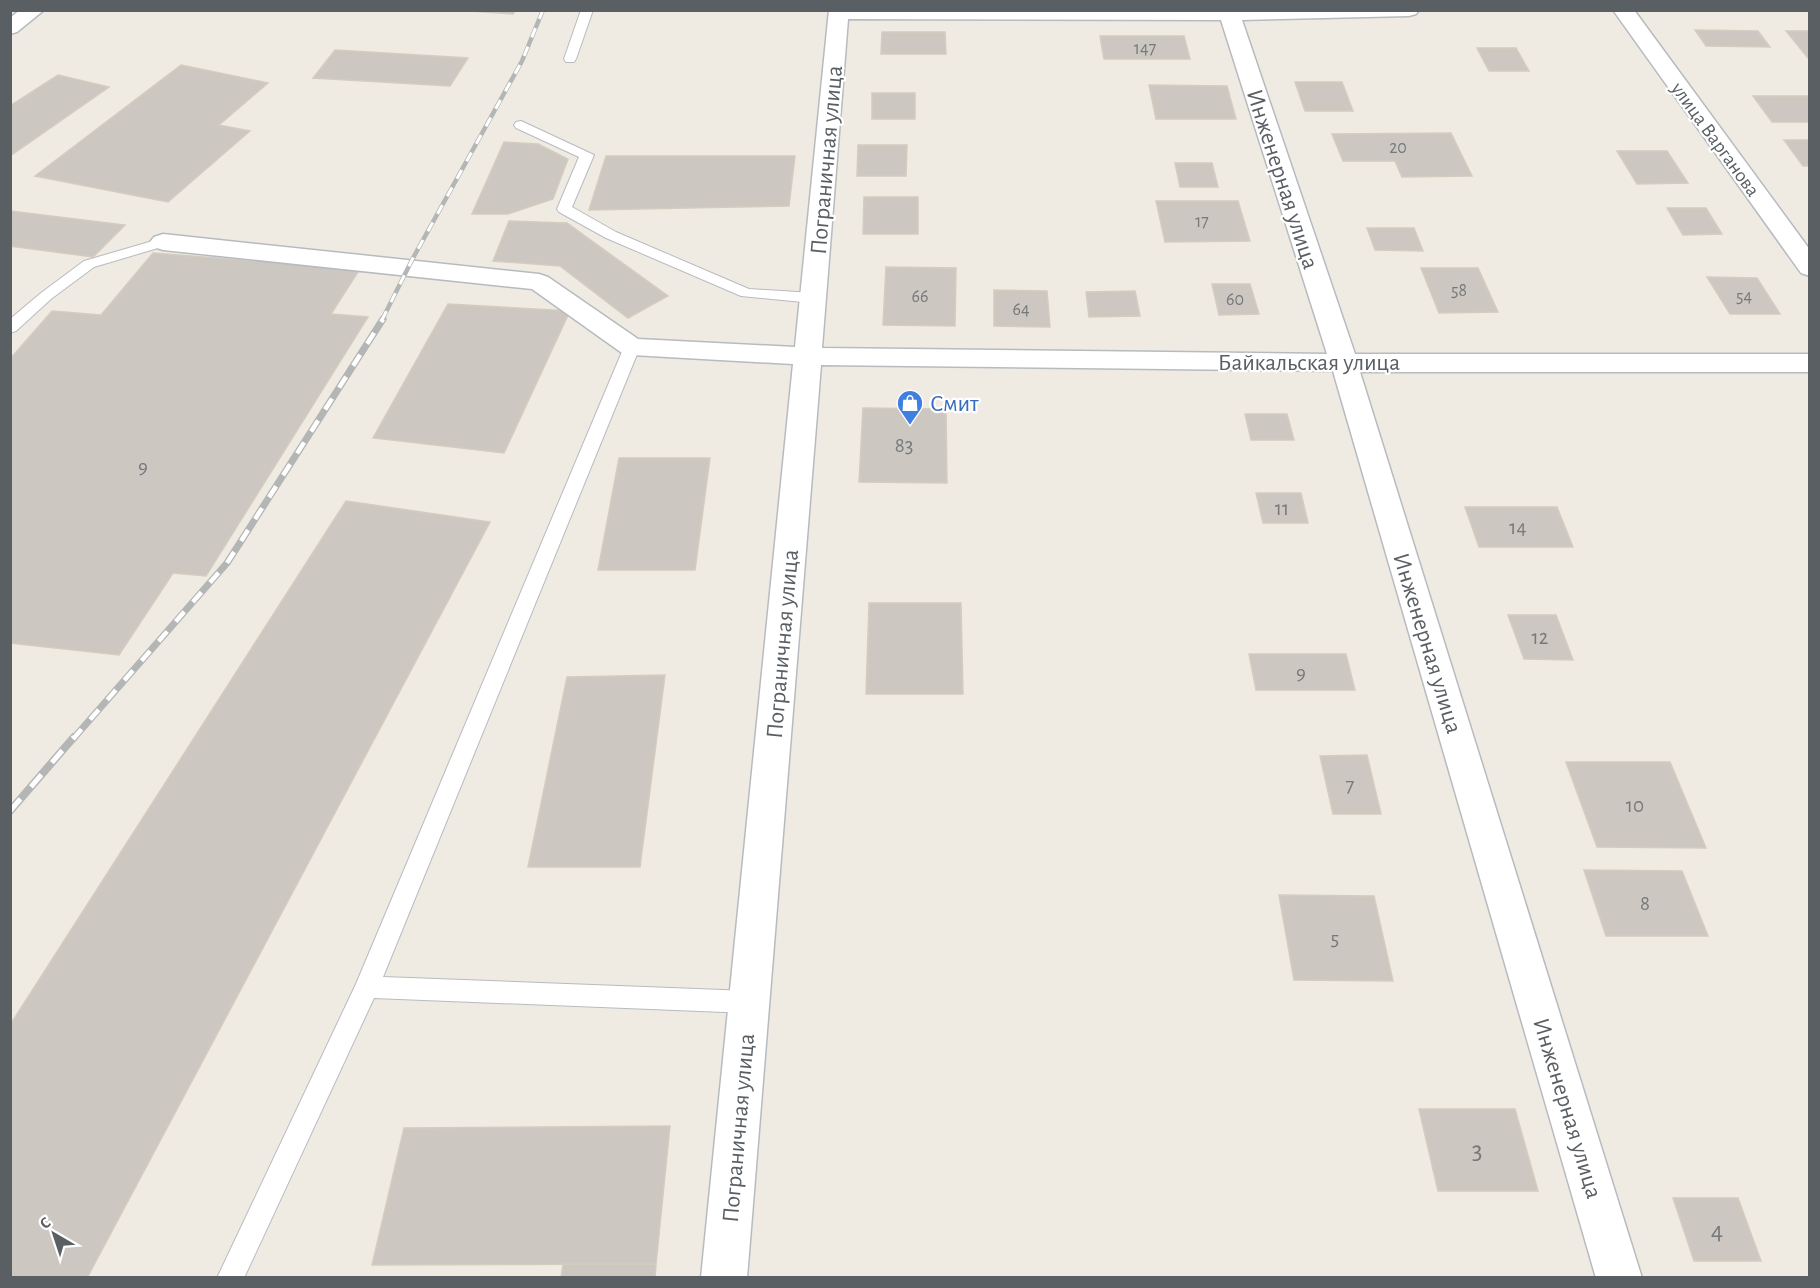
<svg xmlns="http://www.w3.org/2000/svg" width="1820" height="1288" viewBox="0 0 1820 1288" font-family="'Alegreya Sans',sans-serif">
<rect width="100%" height="100%" fill="#efebe2"/>
<path fill="#ccc7c1" stroke="#d4ccbf" stroke-width="1.5" d="M456,10H515L513,14Z
M1695,30L1758,31L1770,47L1706,46Z
M1786,31H1810V58H1808Z
M882,32H945L946,54H881Z
M1100,36H1184L1190,59H1104Z
M1477,48H1516L1529,71H1489Z
M335,50L468,58L450,86L313,78Z
M181,65L268,83L219,125L250,131L168,202L35,176Z
M58,75L109,87L10,156V106Z
M1295,82H1342L1353,111H1305Z
M1149,85L1227,86L1236,119H1156Z
M872,93H915V119H872Z
M1753,96H1810V122H1772Z
M1451,133L1472,176L1402,177L1395,161H1343L1332,134Z
M1784,140H1810V166H1803Z
M504,142L538,144L568,159L553,199L508,214H472Z
M858,145H907L906,176H857Z
M1617,151H1667L1688,183L1637,184Z
M606,156H795L789,206L589,210Z
M1175,163H1212L1218,187H1180Z
M864,197H918V234H863Z
M1156,201H1238L1250,241L1165,242Z
M1667,208H1706L1722,234L1683,235Z
M10,211L125,225L93,257L10,246Z
M509,221L567,223L668,296L628,318L560,266L493,261Z
M1367,228H1414L1423,251L1375,250Z
M153,253L360,269L331,314L368,317L206,576L173,573L119,655L10,643V359L52,311L101,315Z
M886,267L956,268L955,326L883,325Z
M1421,268H1478L1498,312L1439,313Z
M1707,277L1757,278L1780,314H1730Z
M1212,284H1250L1259,314L1219,315Z
M994,290L1047,291L1050,327L994,326Z
M1135,291L1140,316L1089,317L1086,292Z
M448,304L570,311L504,453L373,438Z
M863,408L946,409L947,483L859,482Z
M1245,414H1287L1294,440H1251Z
M619,458H710L695,570H598Z
M1256,493H1301L1308,523H1263Z
M346,501L490,522L87,1278H10V1025Z
M1465,507H1557L1573,547H1479Z
M869,603H961L963,694H866Z
M1508,615H1556L1573,660L1524,659Z
M1249,654H1346L1355,690H1256Z
M665,675L640,867H528L567,677Z
M1367,755L1381,814H1333L1320,756Z
M1566,762H1670L1706,848L1597,847Z
M1584,870L1682,871L1708,936H1606Z
M1279,895L1374,896L1393,981L1294,980Z
M1419,1109H1515L1538,1191H1438Z
M670,1126L656,1264L372,1265L404,1128Z
M1673,1198H1738L1761,1261H1694Z
M563,1264H656L655,1278H561Z"/>
<g fill="none" stroke-linecap="round" stroke-linejoin="round">
<g stroke="#b7bbc0" stroke-width="2">
<path id="service" d="M581,10H593L576,59L574,62H566L564,59Z
M521,121L594,155L572,207L616,232L749,289L813,293L821,298L813,303L741,296L606,238L559,212L557,209L579,157L516,128L514,125L516,122Z
M163,238L168,239L170,242L168,245L94,267L51,299L16,331L10,333V319L41,293L84,261Z
M632,342L640,347L383,977L749,991L757,994L761,1002L757,1010L749,1013L374,998L244,1278H217L356,984L624,347Z"/>
</g>
<g stroke="#b7bbc0" stroke-width="3">
<path id="minor" d="M20,10H44L17,32L10,34V18Z
M829,10H1419L1416,14L1409,16L1242,20L1355,354H1810V372H1360L1642,1278H1596L1333,371L821,365L747,1278H701L793,364L632,355L622,353L532,289L163,250L154,247L150,242L154,237L163,234L539,274L548,277L638,339L795,347ZM848,19L1221,20L1327,354L822,348Z
M1613,10H1634L1810,250V276L1801,273Z"/>
</g>
<use href="#service" fill="#fff" fill-rule="evenodd"/>
<use href="#minor" fill="#fff" fill-rule="evenodd"/>
<g stroke="#b4b5b5" stroke-width="4.5">
<path id="rail-far2" d="M382,320L413,258L522,61L543,10"/>
</g>
<g stroke="#b4b5b5" stroke-width="7">
<path id="rail-far1" d="M73,739L227,563L383,319"/>
</g>
<g stroke="#b4b5b5" stroke-width="8">
<path id="rail" d="M10,811L74,737"/>
</g>
<use href="#rail-far2" stroke="#fff" stroke-width="3" stroke-dasharray="10" stroke-linecap="butt"/>
<use href="#rail-far1" stroke="#fff" stroke-width="4.5" stroke-dasharray="13" stroke-linecap="butt"/>
<use href="#rail" stroke="#fff" stroke-width="5" stroke-dasharray="16" stroke-linecap="butt"/>
</g>
<defs>
<g id="shop-pin" transform="scale(1.35)"><path d="M0 17L-7.5 6A9.5 9.5 0 1 1 7.5 6Z" fill="#3f7fe0" stroke="#fff"/><path d="M-5-2.5h2.3a2.7 3.5 0 0 1 5.4 0H5L5.5 6h-11ZM-1.5-2.5h3a1.5 2.3 0 0 0-3 0Z" fill="#fff"/></g>
</defs>
<g fill-rule="evenodd">
<use href="#shop-pin" x="910" y="403"/>
</g>
<g text-anchor="middle" stroke-width="4.5" stroke-linejoin="round" paint-order="stroke">
<g font-size="18" fill="#76797b">
<text x="1145" y="54">147</text>
<text x="1398" y="153">20</text>
<text x="1202" y="227">17</text>
<text x="1459" y="296">58</text>
<text x="920" y="302">66</text>
<text x="1744" y="302">54</text>
<text x="1235" y="305">60</text>
<text x="1021" y="315">64</text>
</g>
<g font-size="20" fill="#5a5f64" stroke="#fff">
<text transform="translate(1716 139) rotate(54)" y="7">улица Варганова</text>
</g>
<g font-size="21" fill="#76797b">
<text x="904" y="452">83</text>
<text x="143" y="473">9</text>
<text x="1282" y="515">11</text>
<text x="1518" y="534">14</text>
<text x="1540" y="644">12</text>
<text x="1301" y="679">9</text>
<text x="1350" y="792">7</text>
<text x="1635" y="812">10</text>
<text x="1645" y="910">8</text>
<text x="1335" y="945">5</text>
</g>
<g font-size="24" fill="#5a5f64" stroke="#fff">
<text transform="translate(826 160) rotate(-85)" y="8">Пограничная улица</text>
<text transform="translate(1283 179) rotate(72)" y="8">Инженерная улица</text>
<text x="1309" y="370">Байкальская улица</text>
<text transform="translate(1428 643) rotate(73)" y="8">Инженерная улица</text>
<text transform="translate(782 644) rotate(-85)" y="8">Пограничная улица</text>
<text transform="translate(1568 1108) rotate(73)" y="8">Инженерная улица</text>
<text transform="translate(738 1128) rotate(-85)" y="8">Пограничная улица</text>
</g>
<g font-size="24" fill="#366cbe" stroke="#fff" text-anchor="start">
<text x="930" y="411">Смит</text>
</g>
<g font-size="26" fill="#76797b">
<text x="1477" y="1159">3</text>
<text x="1717" y="1239">4</text>
</g>
</g>
<rect width="1820" height="1288" fill="none" stroke="#5a5f64" stroke-width="24"/>
<g transform="translate(54 1234) rotate(321)" stroke="#ffffff" stroke-width="4.5" paint-order="stroke">
<path d="M0-4.5L10 22L0 15L-10 22Z" fill="#5a5f64"/>
<text y="-9" font-size="16" font-weight="bold" text-anchor="middle" fill="#5a5f64">С</text>
</g>
</svg>
